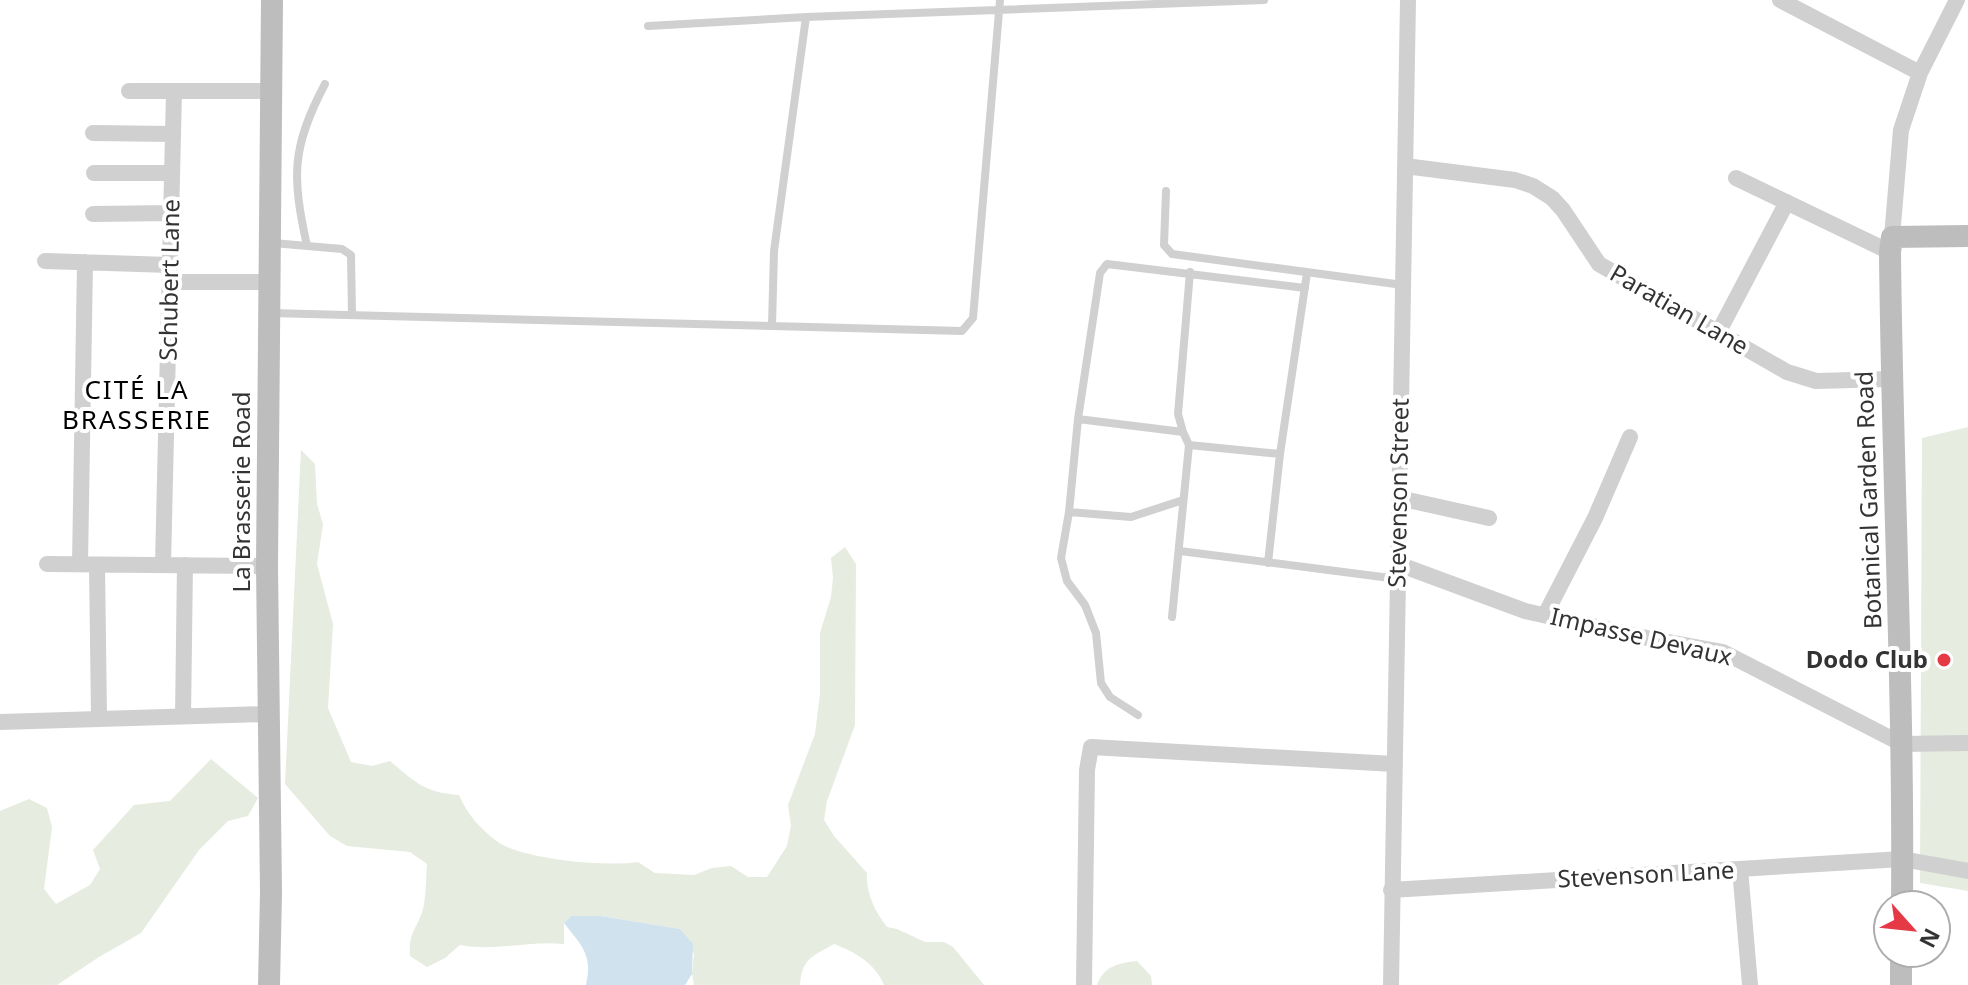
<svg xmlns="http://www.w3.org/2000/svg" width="1968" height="985" viewBox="0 0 1968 985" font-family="'Noto Sans',sans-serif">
<rect width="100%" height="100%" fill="#fff"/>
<path fill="#e6ecdf" d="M1968,427V891L1920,883L1922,438Z
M301,450L315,464L317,504L323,524L317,564L333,624L328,708L351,762L372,766L390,761C415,782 425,793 459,795C467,814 481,830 498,842C524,860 607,867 638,862L655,873L694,875L712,868L731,866L748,877H767L787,846L791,826L788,805L815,734L820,694V633L831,597L833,578L831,558L845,547L856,564L855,725L827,801L824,820L834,836L867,873C866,894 875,911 887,927L897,929L925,942H944L953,947L984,985H884C875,963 855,952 834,944C812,957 802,958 800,985H694L692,974L694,954L680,929L601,916H571L564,923V944C529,940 495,952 460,945L445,958L427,967L410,956C408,930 419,928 424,905C426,892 426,878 427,864L410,852L347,846L330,836L285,784Z
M211,759L258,798L248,816L228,821L199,850L141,933L99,957L57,985H0V811L29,799L47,808L52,827L44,889L56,904L90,885L100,869L93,850L134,805L170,801Z
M1137,961L1151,976L1152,985H1097C1104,966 1118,963 1137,961Z"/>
<path fill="#cfe2ee" d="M571,916H601L680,929L693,944L692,974L685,985H586C593,955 582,946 564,923Z"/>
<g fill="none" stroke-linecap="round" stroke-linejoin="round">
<path stroke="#d0d0d0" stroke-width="8" d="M648,26L806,17L1264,0
M1166,191L1164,245L1172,254L1403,285
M273,243L342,249L351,255L352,315
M307,246C292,177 291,148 325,84
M270,313L962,331L973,318L1000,0
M772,326L774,251L806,17
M1078,419L1183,432
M1189,445L1280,454
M1183,500L1131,517L1069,512L1078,419L1100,273L1107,264L1305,288
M1069,512L1061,558L1067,581L1085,605L1096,633L1101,683L1110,697L1138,715
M1180,551L1398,579
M1268,563L1280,454L1307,273
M1172,617L1189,445L1183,432L1178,414L1190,272"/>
<path stroke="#d0d0d0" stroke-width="16" d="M1780,0L1920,73
M129,91H270
M93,133L173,134
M1405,166L1515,180L1533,186L1552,198L1563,210L1599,264L1787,372L1816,381L1891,379
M94,173H172
M1736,178L1890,252
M93,214L171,213
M1892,237L1901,130L1920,73L1957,0
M45,261L170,265
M170,282H270
M1718,333L1787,202
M1399,498L1489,518
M47,564L267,566
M80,564L85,262
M1398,564L1525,611L1647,638L1723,652L1902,744L1968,743
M97,565L99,717
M163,565L174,91
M1545,615L1595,518L1630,437
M183,716L185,565
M0,722L268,714
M1740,869L1750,985
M1391,890L1902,859L1968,871
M1084,985L1087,770L1091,747L1394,764
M1391,985L1408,0"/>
<path stroke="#bdbdbd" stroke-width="22" d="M1902,905C1904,687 1892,470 1890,252L1892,237L1968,236
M269,985L271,892L267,566L272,0
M1901,985V953"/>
</g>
<circle fill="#e63946" stroke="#fff" stroke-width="3" cx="1944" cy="660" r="8"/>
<g text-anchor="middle" stroke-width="8" stroke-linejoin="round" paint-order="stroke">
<g font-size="24" fill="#333" stroke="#fff">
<text transform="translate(170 280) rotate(-89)" y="8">Schubert Lane</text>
<text transform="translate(1679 310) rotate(30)" y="8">Paratian Lane</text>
<text transform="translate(242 492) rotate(-90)" y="8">La Brasserie Road</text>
<text transform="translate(1399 493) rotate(-89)" y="8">Stevenson Street</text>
<text transform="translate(1869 500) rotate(-92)" y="8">Botanical Garden Road</text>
<text transform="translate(1641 637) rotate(13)" y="8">Impasse Devaux</text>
<text transform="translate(1646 875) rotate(-3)" y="8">Stevenson Lane</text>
</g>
<g font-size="24" font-weight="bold" fill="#333" stroke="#fff" text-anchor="end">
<text x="1928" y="668">Dodo Club</text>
</g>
<g font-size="26" letter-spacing="2" fill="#000" stroke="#fff">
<text x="137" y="399">CITÉ LA<tspan x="137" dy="30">BRASSERIE</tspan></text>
</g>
</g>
<g transform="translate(1912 929) rotate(117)"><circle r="38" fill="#ffffff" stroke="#adadad" stroke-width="2"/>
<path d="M0-6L14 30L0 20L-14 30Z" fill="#e63946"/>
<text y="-12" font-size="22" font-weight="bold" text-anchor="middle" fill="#333333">N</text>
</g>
</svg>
